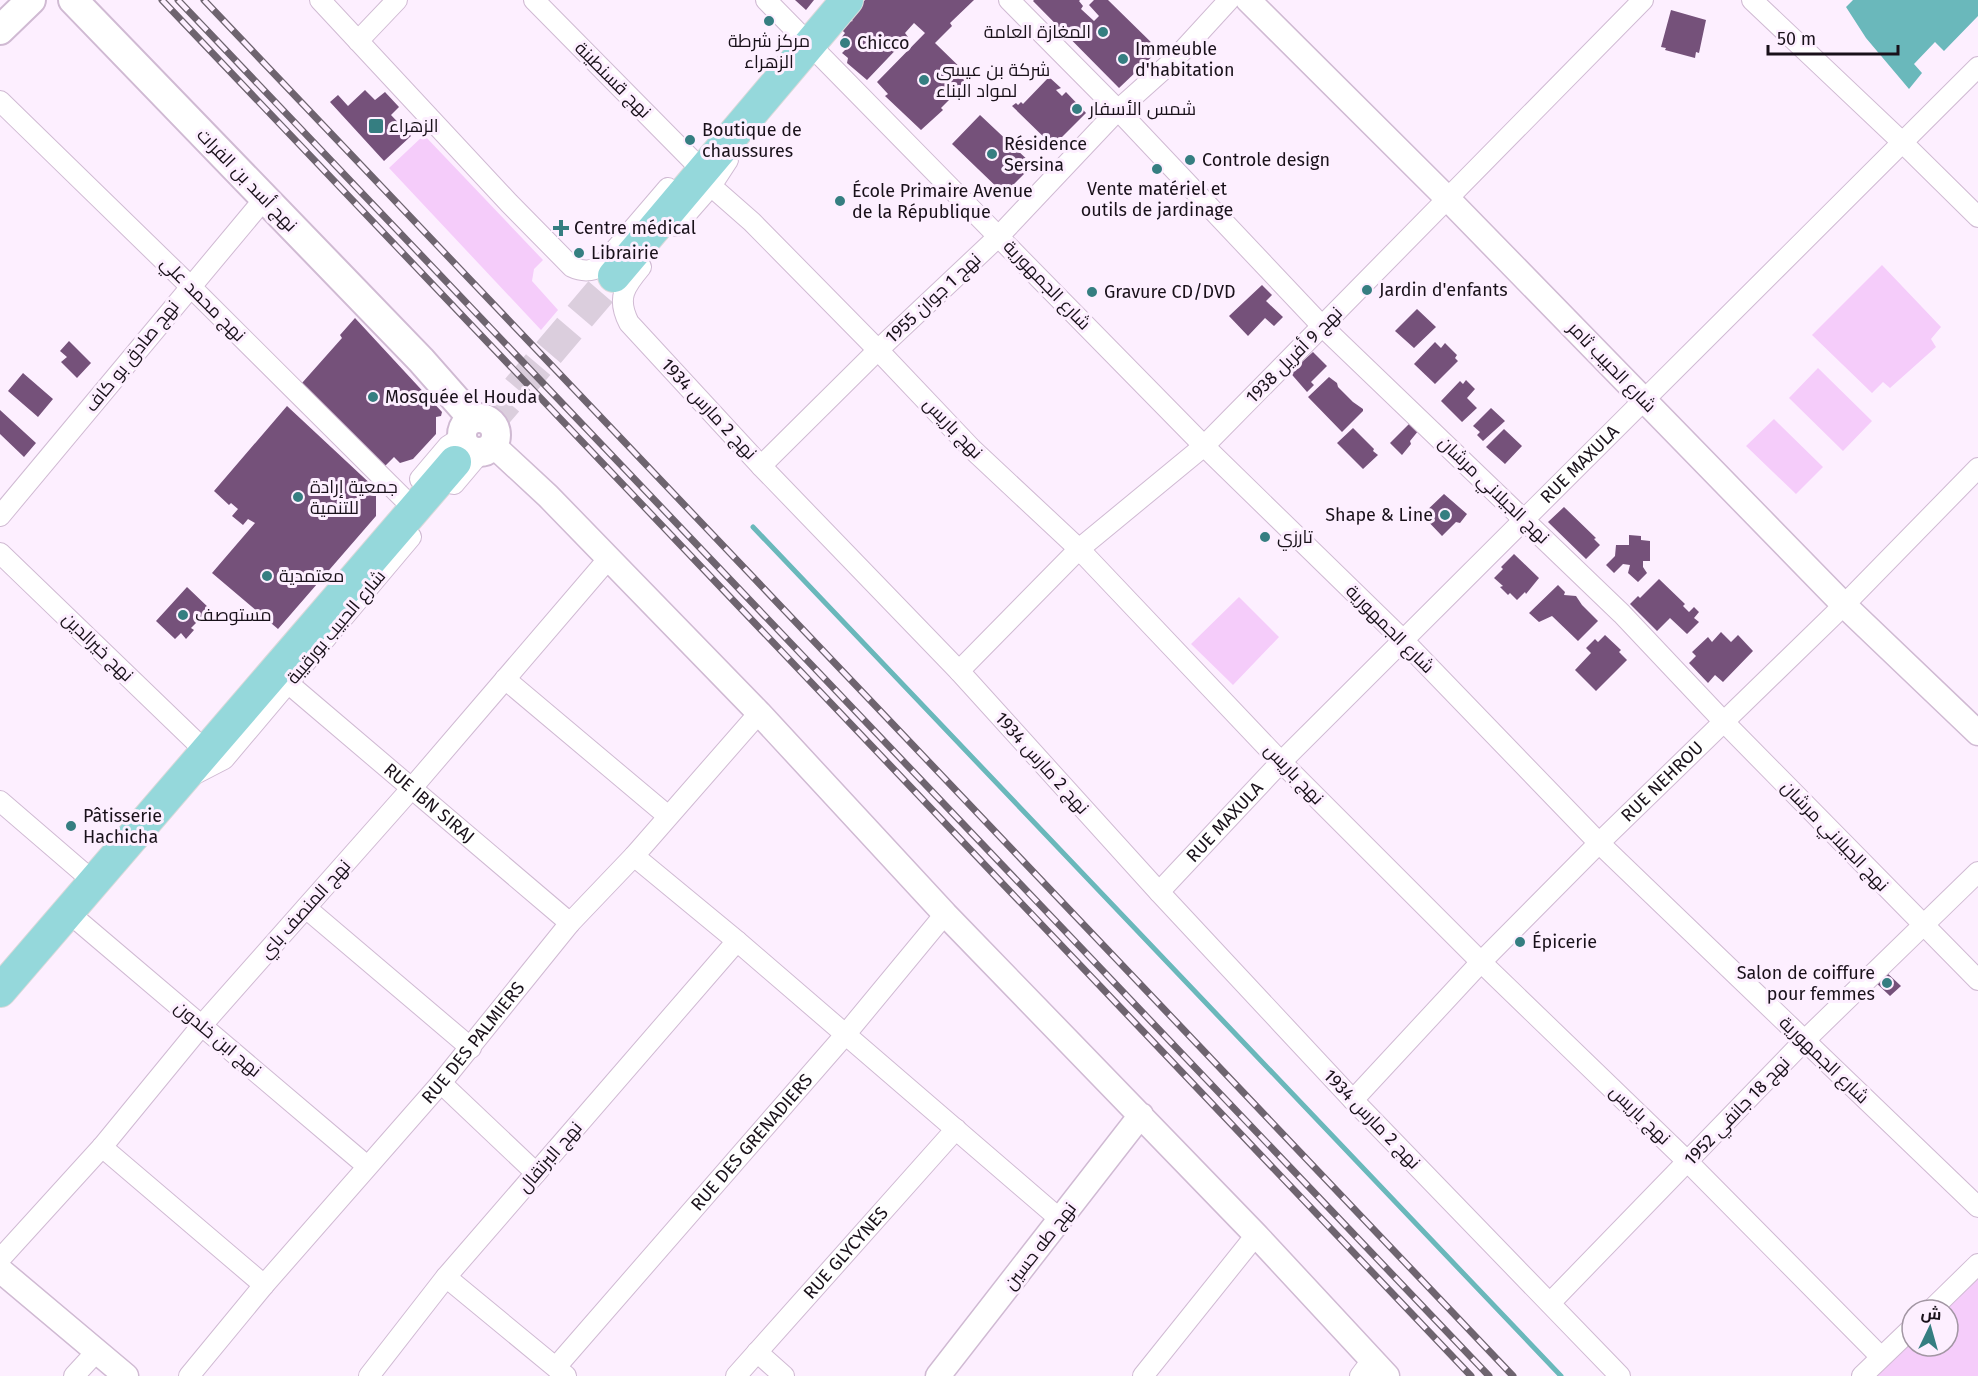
<svg xmlns="http://www.w3.org/2000/svg" width="1978" height="1376" viewBox="0 0 1978 1376" font-family="'Fira Sans',Cairo,sans-serif">
<rect width="100%" height="100%" fill="#fdefff"/>
<path fill="#f5ccfa" d="M424,135L543,260L534,269L532,281L558,310L541,330L389,168Z
M1882,265L1941,327L1931,339L1936,347L1890,388L1883,382L1872,393L1812,335Z
M1818,368L1872,421L1843,451L1789,398Z
M1774,419L1823,467L1796,494L1746,446Z
M1239,597L1279,637L1233,685L1191,644Z
M1978,1260V1376H1867L1912,1329V1346H1948V1310H1930Z"/>
<path fill="#6ab8bb" d="M1853,0H1978V16L1944,51L1935,42L1914,64L1922,73L1909,89L1866,38L1846,7Z"/>
<g fill="none" stroke-linecap="round" stroke-linejoin="round">
<path stroke="#6ab8bb" stroke-width="5" d="M753,527L1561,1376"/>
</g>
<path fill="#75517a" d="M795,0H814L806,10Z
M865,0H974L950,23L952,26L935,43L971,78L941,108L943,110L921,130L885,96L888,94L877,82L925,33L914,23L905,33L908,37L867,80L847,63L848,58L842,53L847,48L839,41L845,33L842,30L847,22L853,21L849,18Z
M1034,0H1080L1079,1L1083,6L1081,9L1094,21L1099,16L1089,5L1094,0H1108L1159,50L1119,88L1033,1Z
M1671,10L1706,20L1699,53L1696,52L1695,58L1665,50L1666,48L1661,47Z
M1049,77L1061,88L1056,90L1062,96L1066,92L1086,113L1053,146L1012,106L1016,103L1018,105L1021,102L1023,104Z
M365,90L375,100L385,92L399,107L391,115L411,136L384,161L330,102L338,95L348,106Z
M980,115L1033,165L1004,194L952,144Z
M1262,285L1272,295L1266,301L1283,317L1274,326L1265,318L1248,336L1229,316Z
M1417,309L1436,327L1414,348L1395,331Z
M355,318L442,412L441,416L436,417V434L413,459L400,463L394,457L385,466L302,383L342,338L340,335Z
M69,341L91,363L77,378L61,362L67,357L60,351Z
M1435,342L1441,348L1445,343L1457,355L1455,358L1458,361L1435,384L1414,364Z
M1313,352L1327,366L1311,382L1314,385L1307,392L1287,369L1293,363L1296,367Z
M23,373L53,399L38,417L8,391Z
M1329,377L1337,383L1338,387L1353,402L1363,409V411L1342,432L1308,397Z
M1466,380L1475,389L1467,398L1477,408L1462,422L1441,401L1460,381L1463,384Z
M287,406L376,489V516L278,629L212,573L255,523L248,519L243,525L232,516L238,509L231,503L229,505L214,491Z
M1491,408L1505,421L1483,441L1477,435L1480,432L1473,426Z
M0,410L36,443L24,457L0,434Z
M1411,422L1419,430L1410,441L1411,444L1402,455L1390,443Z
M1353,428L1374,449L1373,451L1378,455L1363,469L1337,443Z
M1504,429L1522,446L1505,464L1486,447Z
M1444,494L1467,514L1460,523L1456,522L1442,536L1422,515Z
M1564,507L1596,538L1594,539L1600,545L1586,559L1548,522Z
M1629,535L1641,536V540L1650,541V561H1643V567L1647,573L1638,582L1628,573L1630,565L1623,564L1614,573L1606,565L1615,556L1616,545H1629Z
M1514,554L1539,578L1526,594L1525,592L1517,600L1510,593L1508,595L1500,587L1503,586L1494,578L1503,569L1501,567Z
M1659,579L1685,604L1683,606L1689,612L1694,607L1699,612L1694,618L1699,622L1687,634L1670,618L1657,631L1630,604L1638,596L1640,598Z
M1558,585L1565,592L1564,595L1576,596L1582,605L1598,621L1578,641L1552,616L1539,622L1529,613Z
M187,587L210,609L191,628L194,630L186,639L181,633L175,639L156,621Z
M1721,632L1731,642L1738,635L1753,651L1723,682L1715,675L1708,683L1689,663L1696,656L1692,652L1708,637L1712,642Z
M1605,635L1621,650L1619,652L1627,660L1596,691L1575,670L1591,653L1586,648L1595,639L1598,642Z
M1884,970L1901,986L1890,996L1873,980Z"/>
<g fill="none" stroke-linecap="round" stroke-linejoin="round">
<path stroke="#dbcedd" stroke-width="32" stroke-dasharray="32 16" stroke-linecap="butt" d="M455,462L614,276"/>
<g stroke="#d0bad3" stroke-width="22">
<g id="minor">
<path d="M320,0L509,203L572,267C583,272 592,272 602,265L668,188"/>
<path d="M534,0L692,160"/>
<path d="M766,0L1204,446L1403,640L1599,843L1978,1207"/>
<path d="M1009,0L1118,110L1322,326L1622,614L1724,722L1978,980"/>
<path d="M1752,0L1903,143L1978,217"/>
<path d="M358,41L397,0"/>
<path d="M0,101L190,286L403,498"/>
<path d="M711,186L752,222L878,350L971,448L1079,549L1281,762L1481,962L1688,1162L1881,1357"/>
<path d="M676,226L711,186L728,160"/>
<path d="M641,267C625,286 616,298 629,323L761,466L959,671L1159,892L1353,1100L1620,1376"/>
<path d="M761,466L878,350L999,236L1118,110L1175,59L1229,0"/>
<path d="M420,479L448,446L462,437"/>
<path d="M454,484L481,452"/>
<path d="M0,516L265,198"/>
<path d="M0,553L196,742"/>
<path d="M959,671L1079,549L1204,446L1643,0"/>
<path d="M505,679L668,816"/>
<path id="s1" d="M289,684L570,923"/>
<path d="M193,775L224,759L411,537"/>
<path d="M0,801L94,882"/>
<path d="M634,856L737,941L1061,1220"/>
<path id="s2" d="M1159,892L1281,762L1978,67"/>
<path d="M306,908L471,1048"/>
<path d="M69,913L367,1166"/>
<path d="M441,1083L536,1173"/>
<path id="s3" d="M1353,1100L1481,962L1599,843L1844,605L1978,468"/>
<path d="M102,1147L264,1285"/>
<path d="M0,1259L102,1147L202,1025L411,789L609,558"/>
<path d="M446,1277L566,1376"/>
<path d="M1550,1303L1804,1041L1978,872"/>
<path d="M1931,1310L1978,1264"/>
<path d="M757,1352L784,1376"/>
<path id="s4" d="M556,1367L845,1035L945,914"/>
<path d="M74,1376L97,1351"/>
<path id="s5" d="M189,1376L264,1285L441,1083L570,923L634,856L759,713"/>
<path d="M369,1376L446,1277L737,941"/>
<path id="s6" d="M736,1376L956,1129"/>
<path d="M1143,1376L1256,1235"/>
<path d="M1360,1376L1372,1360"/>
<path d="M1862,1376L1912,1328"/>
</g>
</g>
<g stroke="#d0bad3" stroke-width="27">
<path id="tertiary" d="M1248,0L1448,199L1844,605L1978,733
M493,445L548,496L759,713L945,914L1256,1235L1387,1376
M0,1270L126,1376
M938,1376L1141,1115"/>
</g>
<g stroke="#d0bad3" stroke-width="32">
<path id="secondary" d="M73,0L421,360L473,419
M0,30L31,0
M462 435a17 17 0 1 1 34 0a17 17 0 1 1-34 0Z"/>
</g>
<g stroke="#dad9da" stroke-width="34">
<path id="primary" d="M614,276L847,0
M0,991L455,462"/>
</g>
<use href="#minor" stroke="#fff" stroke-width="20"/>
<use href="#tertiary" stroke="#fff" stroke-width="24"/>
<use href="#secondary" stroke="#fff" stroke-width="28"/>
<use href="#primary" stroke="#95d8db" stroke-width="32"/>
<g stroke="#6e646f" stroke-width="7">
<path id="rail" d="M162,0L1471,1376
M178,0L1489,1376
M204,0L1513,1376"/>
</g>
<use href="#rail" stroke="#fdefff" stroke-width="4.5" stroke-dasharray="14" stroke-linecap="butt"/>
</g>
<g fill="#357e81" stroke="#fdefff" stroke-width="2">
<circle cx="769" cy="21" r="6"/>
<circle cx="1103" cy="32" r="6"/>
<circle cx="845" cy="43" r="6"/>
<circle cx="1123" cy="59" r="6"/>
<circle cx="924" cy="80" r="6"/>
<circle cx="1077" cy="109" r="6"/>
<rect x="368" y="118" width="16" height="16" rx="3"/>
<circle cx="690" cy="140" r="6"/>
<circle cx="992" cy="154" r="6"/>
<circle cx="1190" cy="160" r="6"/>
<circle cx="1157" cy="169" r="6"/>
<circle cx="840" cy="201" r="6"/>
<path d="M558 219h6v6h6v6h-6v6h-6v-6h-6v-6h6z"/>
<circle cx="579" cy="253" r="6"/>
<circle cx="1367" cy="290" r="6"/>
<circle cx="1092" cy="292" r="6"/>
<circle cx="373" cy="397" r="6"/>
<circle cx="298" cy="497" r="6"/>
<circle cx="1445" cy="515" r="6"/>
<circle cx="1265" cy="537" r="6"/>
<circle cx="267" cy="576" r="6"/>
<circle cx="183" cy="615" r="6"/>
<circle cx="71" cy="826" r="6"/>
<circle cx="1520" cy="942" r="6"/>
<circle cx="1887" cy="983" r="6"/>
</g>
<g text-anchor="middle" stroke-width="6" stroke-linejoin="round" paint-order="stroke">
<g font-size="18" fill="#19111a" stroke="#fdefff" text-anchor="start">
<text x="1091" y="38" text-anchor="end">المغازة العامة</text>
<text x="769" y="47" text-anchor="middle">مركز شرطة<tspan x="769" dy="21">الزهراء</tspan></text>
<text x="857" y="49">Chicco</text>
<text x="1135" y="55">Immeuble<tspan x="1135" dy="21">d'habitation</tspan></text>
<text x="936" y="76">شركة بن عيسى<tspan x="936" dy="21">لمواد البناء</tspan></text>
<text x="1089" y="115">شمس الأسفار</text>
<text x="389" y="132">الزهراء</text>
<text x="702" y="136">Boutique de<tspan x="702" dy="21">chaussures</tspan></text>
<text x="1004" y="150">Résidence<tspan x="1004" dy="21">Sersina</tspan></text>
<text x="1202" y="166">Controle design</text>
<text x="1157" y="195" text-anchor="middle">Vente matériel et<tspan x="1157" dy="21">outils de jardinage</tspan></text>
<text x="852" y="197">École Primaire Avenue<tspan x="852" dy="21">de la République</tspan></text>
<text x="574" y="234">Centre médical</text>
<text x="591" y="259">Librairie</text>
<text x="1379" y="296">Jardin d'enfants</text>
<text x="1104" y="298">Gravure CD/DVD</text>
<text x="385" y="403">Mosquée el Houda</text>
<text x="310" y="493">جمعية إرادة<tspan x="310" dy="21">للتنمية</tspan></text>
<text x="1433" y="521" text-anchor="end">Shape &amp; Line</text>
<text x="1277" y="543">تارزي</text>
<text x="279" y="582">معتمدية</text>
<text x="195" y="621">مستوصف</text>
<text x="83" y="822">Pâtisserie<tspan x="83" dy="21">Hachicha</tspan></text>
<text x="1532" y="948">Épicerie</text>
<text x="1875" y="979" text-anchor="end">Salon de coiffure<tspan x="1875" dy="21">pour femmes</tspan></text>
</g>
<g font-size="18" fill="#19111a" stroke="#fdefff">
<text transform="translate(613 80) rotate(45)" y="6">نهج قسنطينة</text>
<text transform="translate(247 180) rotate(46)" y="6">نهج أسد بن الفرات</text>
<text transform="translate(1047 285) rotate(46)" y="6">شارع الجمهورية</text>
<text transform="translate(933 298) rotate(-43)" y="6">نهج 1 جوان 1955</text>
<text transform="translate(203 299) rotate(45)" y="6">نهج محمد علي</text>
<text transform="translate(1294 355) rotate(-45)" y="6">نهج 9 أفريل 1938</text>
<text transform="translate(132 356) rotate(-51)" y="6">نهج صادق بو كاف</text>
<text transform="translate(1612 367) rotate(46)" y="6">شارع الحبيب ثامر</text>
<text transform="translate(709 409) rotate(47)" y="6">نهج 2 مارس 1934</text>
<text transform="translate(953 428) rotate(46)" y="6">نهج باريس</text>
<text dy="6" stroke="none"><textPath href="#s2" startOffset="600">RUE MAXULA</textPath></text>
<text transform="translate(1494 490) rotate(44)" y="6">نهج الجيلاني مرشان</text>
<text transform="translate(336 627) rotate(-50)" y="6">شارع الحبيب بورقيبة</text>
<text transform="translate(1390 629) rotate(45)" y="6">شارع الجمهورية</text>
<text transform="translate(98 647) rotate(44)" y="6">نهج خيرالدين</text>
<text transform="translate(1042 763) rotate(48)" y="6">نهج 2 مارس 1934</text>
<text transform="translate(1294 774) rotate(46)" y="6">نهج باريس</text>
<text dy="6" stroke="none"><textPath href="#s3" startOffset="444">RUE NEHROU</textPath></text>
<text dy="6" stroke="none"><textPath href="#s1" startOffset="184">RUE IBN SIRAJ</textPath></text>
<text dy="6" stroke="none"><textPath href="#s2" startOffset="96">RUE MAXULA</textPath></text>
<text transform="translate(1835 836) rotate(46)" y="6">نهج الجيلاني مرشان</text>
<text transform="translate(305 909) rotate(-48)" y="6">نهج المنصف باي</text>
<text transform="translate(218 1039) rotate(40)" y="6">نهج ابن خلدون</text>
<text dy="6" stroke="none"><textPath href="#s5" startOffset="438">RUE DES PALMIERS</textPath></text>
<text transform="translate(1824 1060) rotate(44)" y="6">شارع الجمهورية</text>
<text transform="translate(1737 1111) rotate(-46)" y="6">نهج 18 جانفي 1952</text>
<text transform="translate(1640 1115) rotate(44)" y="6">نهج باريس</text>
<text transform="translate(1372 1119) rotate(46)" y="6">نهج 2 مارس 1934</text>
<text dy="6" stroke="none"><textPath href="#s4" startOffset="298">RUE DES GRENADIERS</textPath></text>
<text transform="translate(550 1157) rotate(-49)" y="6">نهج البرتقال</text>
<text transform="translate(1040 1246) rotate(-52)" y="6">نهج طه حسين</text>
<text dy="6" stroke="none"><textPath href="#s6" startOffset="165">RUE GLYCYNES</textPath></text>
</g>
</g>
<g transform="translate(1930 1328) rotate(5)"><circle r="28" fill="#fdefff" stroke="#a296a3" stroke-width="1.5"/>
<path d="M0-4.5L10 22L0 15L-10 22Z" fill="#357e81"/>
<text y="-9" font-size="16" font-weight="bold" text-anchor="middle" fill="#19111a">ش</text>
</g>
<path d="M1768 45v9h130v-9" fill="none" stroke="#19111a" stroke-width="3"/>
<text x="1777" y="45" font-size="18" fill="#19111a" stroke="#fdefff" stroke-width="4.5" paint-order="stroke">50 m</text>
</svg>
